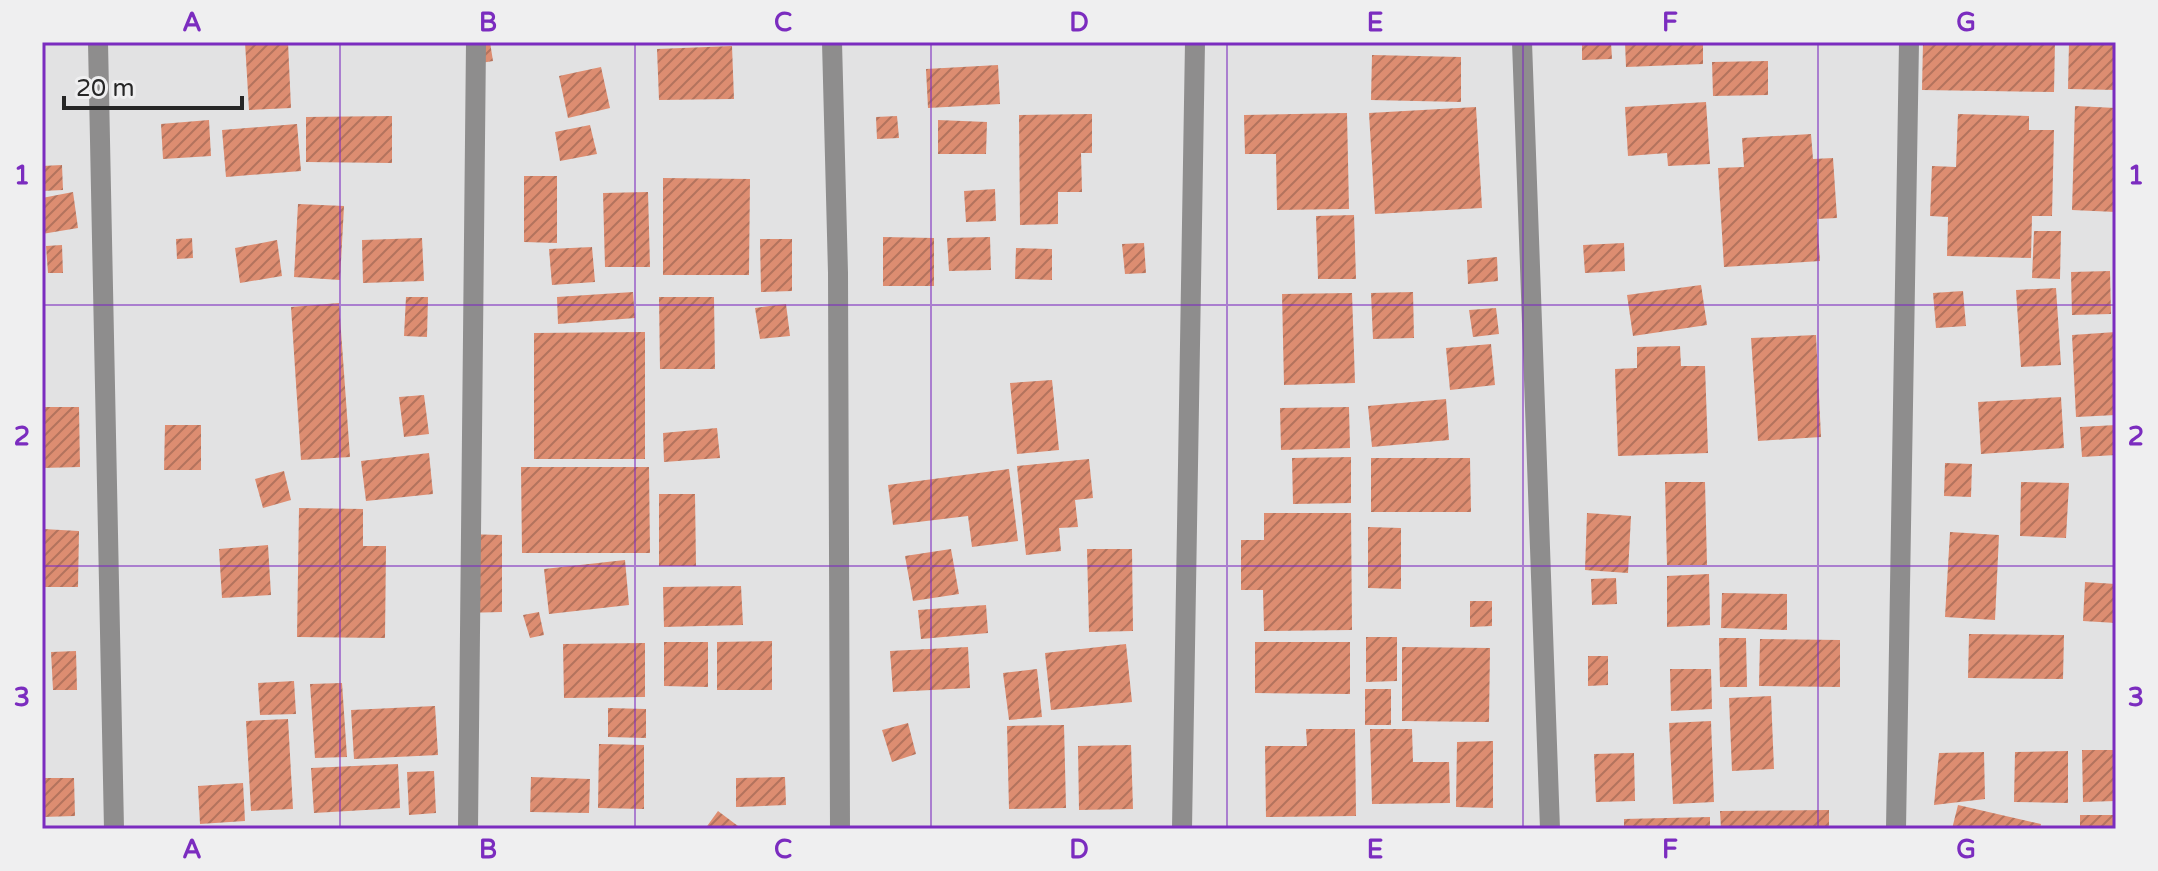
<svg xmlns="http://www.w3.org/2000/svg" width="2158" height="871" viewBox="0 0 2158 871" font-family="'Varela Round',sans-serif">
<defs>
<pattern id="building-hatch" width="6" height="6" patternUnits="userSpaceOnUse" patternTransform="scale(2)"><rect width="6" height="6" fill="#dd8d71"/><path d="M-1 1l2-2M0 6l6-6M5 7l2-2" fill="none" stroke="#b3735d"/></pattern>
</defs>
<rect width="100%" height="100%" fill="#e2e2e3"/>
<path fill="url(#building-hatch)" d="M245,42H288L291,108L249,110Z
M472,42H490L493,61L475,64Z
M1582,42H1611L1612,59L1582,60Z
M1625,42H1703V64L1626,67Z
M1923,42H2055L2054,92L1922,90Z
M2069,42H2116V90L2068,89Z
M732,46L734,99L659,100L657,49Z
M1372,55L1461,57V102L1371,100Z
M1768,61V95L1713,96L1712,62Z
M998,65L1000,104L928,108L926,69Z
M601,67L610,108L568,118L559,76Z
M1706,102L1710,164L1668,166L1667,153L1628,156L1625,107Z
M2075,106L2116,108V212L2072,210Z
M1476,107L1482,208L1375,214L1369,113Z
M1347,113L1349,209L1277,210L1276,154H1245L1244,115Z
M1092,114V153H1081L1082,192H1058V224L1020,225L1019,115Z
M1958,114L2029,116V130H2054L2052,216H2032L2031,258L1947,256L1948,217L1930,216L1932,166L1956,167Z
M392,116V163L306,162V117Z
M897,116L899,138L877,139L876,117Z
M209,120L211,156L163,159L161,124Z
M938,120L987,122L986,154H938Z
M297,124L301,171L226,177L222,130Z
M590,125L597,154L560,161L555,132Z
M1811,134L1813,159L1833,158L1837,218L1817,219L1820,261L1724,267L1718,168L1744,167L1742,138Z
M62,165L63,190L42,191V166Z
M524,176H557V243L524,242Z
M663,178L750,179L749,275H663Z
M995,189L996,221L966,222L964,191Z
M73,192L78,228L42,234V198Z
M648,192L650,267H605L603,193Z
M298,204L344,206L340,280L294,277Z
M1354,215L1356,279H1318L1316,216Z
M2034,231H2061L2060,279L2032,278Z
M883,237L934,238V286H883Z
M990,237L991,270L949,271L947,238Z
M192,238L193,258L177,259L176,239Z
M422,238L424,281L363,283L362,240Z
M760,239H792V291L761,292Z
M277,240L282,276L240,283L235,248Z
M1144,243L1146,273L1125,274L1122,244Z
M1624,243L1625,271L1585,273L1583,245Z
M62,245L63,273H48L46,246Z
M592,247L595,282L552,285L549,249Z
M1016,248L1052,249V280L1015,279Z
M1497,257L1498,281L1468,284L1467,260Z
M2110,271L2111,314L2072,315L2071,272Z
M1701,285L1707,325L1633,336L1627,295Z
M2056,288L2061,365L2021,367L2016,290Z
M1963,291L1966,326L1936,328L1933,293Z
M633,292L635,318L558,324L557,297Z
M1413,292L1414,338L1373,339L1371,293Z
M1352,293L1355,383L1284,385L1282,294Z
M406,297H428L427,337L404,336Z
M659,297H714L715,369H660Z
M339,303L350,457L301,460L291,307Z
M786,304L790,336L760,339L755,308Z
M1496,308L1499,334L1473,337L1469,310Z
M645,332V459H534V333Z
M2116,332V415L2076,417L2072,335Z
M1816,335L1821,437L1758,441L1751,338Z
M1491,344L1495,385L1450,390L1446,348Z
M1680,346L1681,366H1705L1708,453L1618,456L1615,369L1637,368V347Z
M1052,380L1059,450L1017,454L1010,383Z
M424,395L429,434L404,437L399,397Z
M2061,397L2064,448L1981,454L1978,402Z
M1446,399L1449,440L1372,447L1368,406Z
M42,407H79L80,467L42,468Z
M1349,407L1350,448L1281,450L1280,408Z
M165,425H201V470H164Z
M2116,425V455L2082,457L2080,427Z
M717,428L720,458L664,462L663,433Z
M429,453L433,494L366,501L361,461Z
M1351,457V503L1293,504L1292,458Z
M1371,458H1470L1471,512H1371Z
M1089,459L1093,498L1075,500L1078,527L1059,528L1061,551L1026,555L1017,466Z
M1945,463L1972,464L1971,497L1944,496Z
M521,467H649L650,553H522Z
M1009,469L1018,541L972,547L968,516L893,525L888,485Z
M284,471L291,500L263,508L255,479Z
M1665,482H1705L1707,565H1667Z
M2021,482L2069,483L2066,538L2020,536Z
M659,494H695L696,566H659Z
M299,508L363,509V546H386L385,638L297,637Z
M1264,513H1351L1352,630L1264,631L1263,590H1241V540H1264Z
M1587,513L1631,516L1628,573L1585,570Z
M1368,527L1401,528V589L1368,588Z
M43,529L79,531L78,587H42Z
M1950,532L1999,535L1995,620L1945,617Z
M463,534L502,535V612L463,613Z
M268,545L271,595L222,598L219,549Z
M951,549L959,594L913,601L905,556Z
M1087,549H1132L1133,631L1089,632Z
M625,560L629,605L549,614L544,569Z
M1709,574L1710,625L1667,627V576Z
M1616,578L1617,604L1592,605L1591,579Z
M2085,582L2116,584V623L2083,621Z
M741,586L743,625L664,627L663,587Z
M1722,593L1787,594V630L1721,628Z
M1470,601H1492V626L1470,627Z
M986,605L988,633L921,639L918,610Z
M539,612L544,635L530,638L523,615Z
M1969,634L2064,635L2063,679L1968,678Z
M1366,637H1397V681L1366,682Z
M1719,638H1746L1747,687H1720Z
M1760,639L1840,640V687L1759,686Z
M772,641V690H717V642Z
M664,642H708V687L664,686Z
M1255,642H1350V694L1255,693Z
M645,643V697L564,698L563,644Z
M1126,644L1132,702L1051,710L1045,653Z
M968,647L970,688L893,692L890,651Z
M1402,647L1490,648L1489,722L1402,721Z
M76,651L77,690H53L51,652Z
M1588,656H1608V685L1588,686Z
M1037,669L1042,717L1009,720L1003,673Z
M1670,669H1711L1712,709L1671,711Z
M294,681L296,714L260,715L258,683Z
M342,683L347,757L315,758L310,684Z
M1365,689H1391V725H1365Z
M1771,696L1774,769L1732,771L1729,698Z
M435,706L438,755L354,759L351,710Z
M608,708L646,709V738L608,737Z
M288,719L293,809L251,811L246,721Z
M1711,721L1714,802L1673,804L1669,723Z
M908,723L916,754L892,762L882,730Z
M1064,725L1066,808L1009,809L1007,726Z
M1306,729H1355L1356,816L1266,817L1265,746H1307Z
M1370,729H1412L1413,762H1449L1450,803L1372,804Z
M1493,741V808L1456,807L1457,742Z
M599,744L644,745V809L598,808Z
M1131,745L1133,809L1079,810L1078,746Z
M2082,750H2116V801L2083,802Z
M2068,751V803L2014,802L2015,752Z
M1984,752L1985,799L1934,805L1939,753Z
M1634,753L1635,801L1596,802L1594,754Z
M398,764L400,808L314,813L311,768Z
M434,771L436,813L409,815L407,772Z
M531,777L590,779L589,813L530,812Z
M785,777L786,805L736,807V778Z
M42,778H74L75,816L42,817Z
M243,783L245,821L200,824L198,786Z
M1958,805L2041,824L2040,829H1952Z
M1829,810V829H1721L1720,811Z
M718,811L742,829H705Z
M2080,815H2116V829H2080Z
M1710,817V829H1624V819Z"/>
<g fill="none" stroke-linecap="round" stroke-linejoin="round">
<path stroke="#8e8d8d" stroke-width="20" d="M98,42L114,829
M832,42L838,273L840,829
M1522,42L1550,829
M468,829L476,42
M1182,829L1195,42
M1896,829L1909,42"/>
</g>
<path fill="none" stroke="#7b2cbf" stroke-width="2" stroke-opacity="0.55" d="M340,42V829M635,42V829M931,42V829M1227,42V829M1523,42V829M1818,42V829M42,305H2116M42,566H2116"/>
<rect width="2158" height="871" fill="none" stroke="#efeff0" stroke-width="88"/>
<path d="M64 96v12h178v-12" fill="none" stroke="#262626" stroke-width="4"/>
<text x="76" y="96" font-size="24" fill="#262626" stroke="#efeff0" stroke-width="6" paint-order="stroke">20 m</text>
<rect x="44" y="44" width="2070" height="783" fill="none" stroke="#7b2cbf" stroke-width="3"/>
<g font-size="26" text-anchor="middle" font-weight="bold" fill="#7b2cbf">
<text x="192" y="31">A</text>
<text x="488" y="31">B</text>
<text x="783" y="31">C</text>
<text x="1079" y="31">D</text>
<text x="1375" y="31">E</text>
<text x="1670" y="31">F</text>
<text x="1966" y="31">G</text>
<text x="22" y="184">1</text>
<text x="2136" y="184">1</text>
<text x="22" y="445">2</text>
<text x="2136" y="445">2</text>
<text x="22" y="706">3</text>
<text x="2136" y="706">3</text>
<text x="192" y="858">A</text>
<text x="488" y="858">B</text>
<text x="783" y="858">C</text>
<text x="1079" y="858">D</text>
<text x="1375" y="858">E</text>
<text x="1670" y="858">F</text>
<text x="1966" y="858">G</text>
</g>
</svg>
